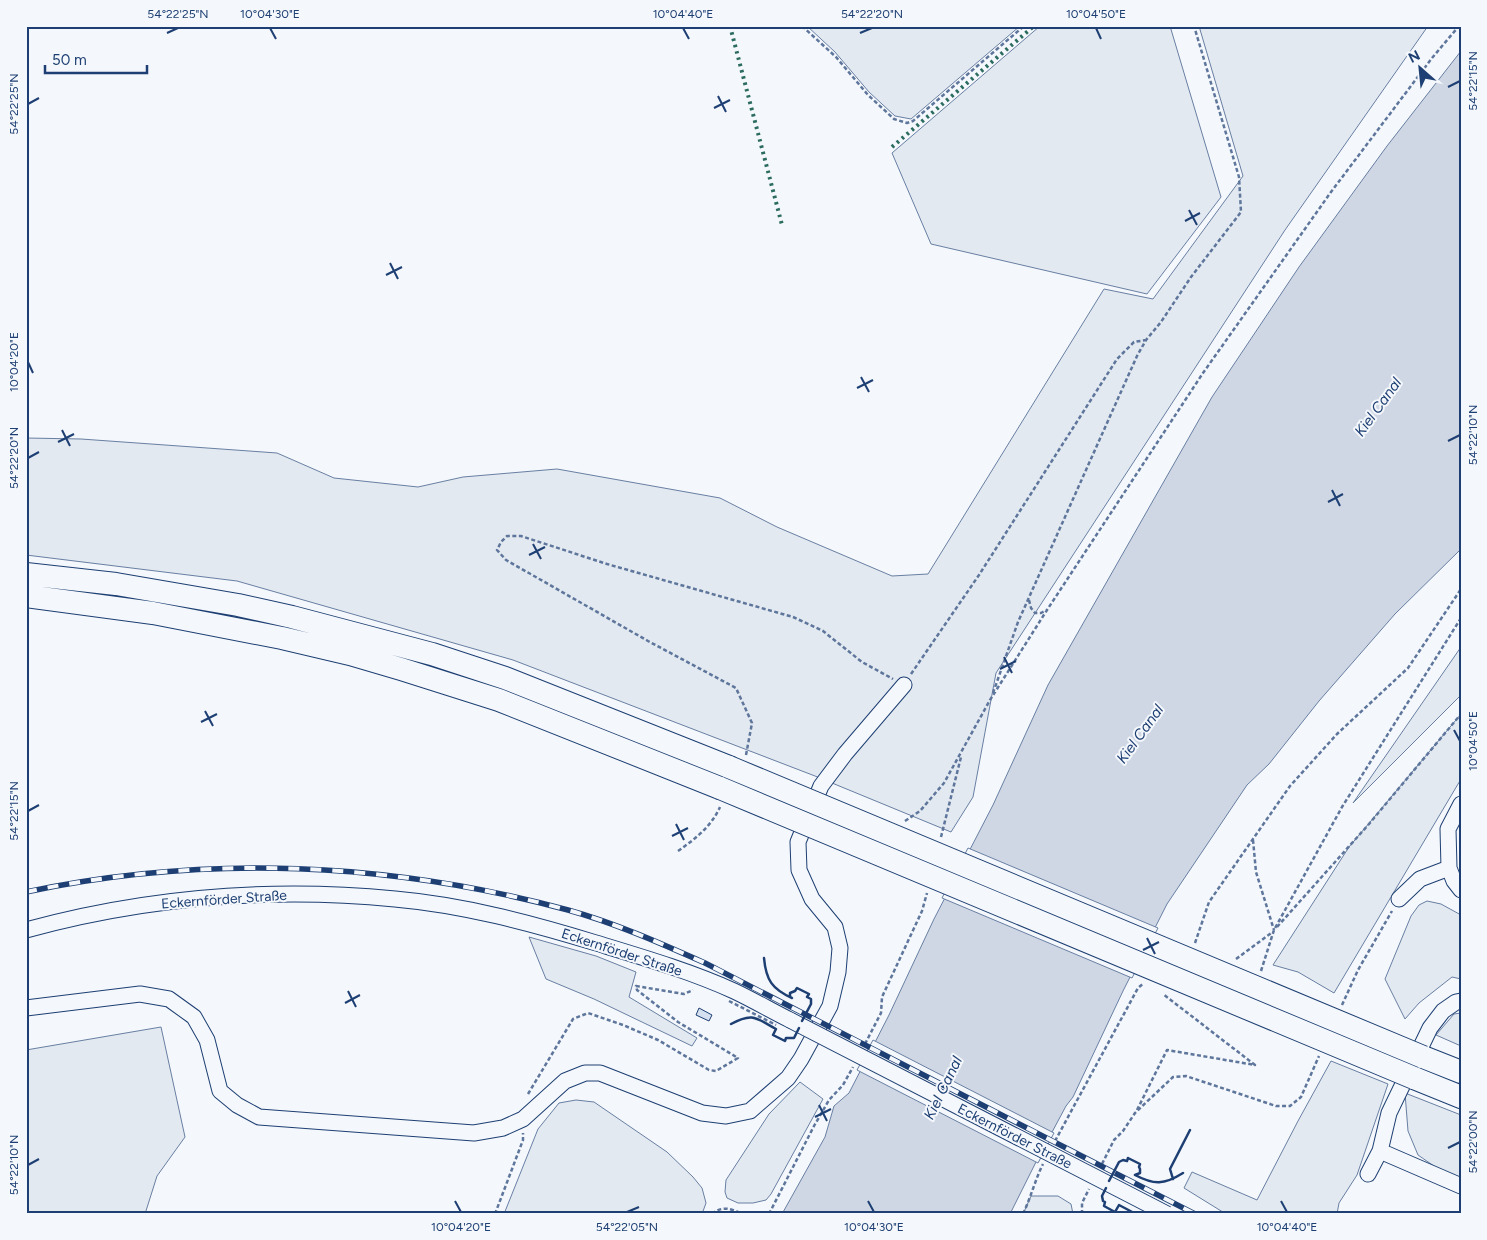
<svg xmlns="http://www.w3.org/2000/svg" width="1487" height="1240" viewBox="0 0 1487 1240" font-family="Figtree,sans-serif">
<rect width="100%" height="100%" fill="#f4f7fb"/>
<path fill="#e3e9f0" stroke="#687fa3" d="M807,26H1020L911,119L895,116L869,92L835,52Z
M1040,26H1170L1221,197L1147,294L931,244L892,153Z
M1199,26H1428L1285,230L996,673L973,797L951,832L815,776L513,660L237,581L26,555V438L81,439L277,453L334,478L418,487L463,477L557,469L720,498L777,527L892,576L928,574L1104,289L1153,299L1243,176Z
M1461,647V695L1353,803Z
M1461,714V779L1334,993L1298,972L1273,965L1349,847Z
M1427,901L1441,904L1461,915V979L1452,977L1419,1003L1405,1019L1385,979L1411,916L1419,905Z
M529,937L596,956L636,972L629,997L697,1038L692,1046L594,999L546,979Z
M1461,1013V1046L1436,1035L1454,1014Z
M161,1027L185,1137L157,1176L145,1214H26V1050Z
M1331,1061L1388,1084L1357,1175L1339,1203L1337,1214H1226L1184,1188L1192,1172L1257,1200L1298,1121Z
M800,1082L823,1099L771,1194L766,1200L753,1203H738L727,1198L725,1192L726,1180L769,1114Z
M1405,1093L1461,1115V1179L1444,1173L1418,1155L1408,1131Z
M576,1100L594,1102L667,1152L693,1177L702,1188L706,1203L702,1214H504L538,1129L559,1103Z
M1031,1196H1058L1071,1204L1073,1214H1023Z"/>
<path fill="#cfd7e4" stroke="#687fa3" d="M1461,51V549L1395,614L1319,701L1269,764L1247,785L1167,904L1123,991L1073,1097L1066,1106L1035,1164L1010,1214H782L825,1137L834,1106L849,1093L889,1015L934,919L993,805L1048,685L1212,397L1299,267L1387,146Z"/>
<path fill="#f4f7fb" stroke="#687fa3" d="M968,848L1158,928L1132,978L942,898Z
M873,1040L1054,1133L1038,1163L857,1070Z"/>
<path fill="#d5e0f0" stroke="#1d3f73" d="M699,1008L712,1015L709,1021L696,1015Z"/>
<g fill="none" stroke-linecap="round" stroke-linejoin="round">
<g stroke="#1d3f73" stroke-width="17">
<path id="minor" d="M1461,804L1448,829L1449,868L1454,881L1461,890
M1399,899L1420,879L1449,868
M26,930C147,897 271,887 395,899C463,905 531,923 596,943C642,957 690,971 734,991C753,1000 772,1011 790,1020
M26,1008L140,994L169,999L194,1017L207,1040L220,1091L237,1105L259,1117L474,1133L503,1128L523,1119L565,1081L585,1073H600L702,1113L726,1116L750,1111L788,1078L801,1059L830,1006L838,972L840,948L835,927L812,899L799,870L798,842L821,786L845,754L904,685
M1380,1151L1461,1186
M1368,1174L1380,1151L1389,1113L1430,1028L1443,1011L1456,1002L1461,1001"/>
</g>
<g stroke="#1d3f73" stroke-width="24">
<path id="highway" d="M26,574L116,584L238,605L292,617L432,654L505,678L729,767
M26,596L153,613L282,638L350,654L401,669L499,700L720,788
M1423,1057L1461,1072
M1414,1078L1461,1097"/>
</g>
<path stroke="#5e769c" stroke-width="2.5" stroke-dasharray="4 2.5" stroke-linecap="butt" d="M802,26L836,57L868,95L894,119L907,123L913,121L1024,26
M1029,600L1031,608L1035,613H1041L1047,610
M911,674L979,575L1117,359L1134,342L1146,340
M993,693L1018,622L1137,356L1146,340L1161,322L1191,277L1241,212L1239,177L1194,26
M746,755L752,723L736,688L648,641L506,560L497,550L501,542L507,536H521L607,564L793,617L823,631L862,662L893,679
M905,821L920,811L944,783L990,700L1047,610L1203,373L1331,192L1432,58L1459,26
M941,837L961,757
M1253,840L1256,872L1274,930
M678,851C695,839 711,827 720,807
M1277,927L1369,824L1461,714
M1195,943L1209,902L1290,786L1337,734L1408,668L1461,589
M1236,959L1274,931
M1261,971L1274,930L1342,807L1461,618
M1342,1005L1358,970L1392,911
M865,1044L881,1013L882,997L922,911L927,893
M528,1094L573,1019L588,1013L623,1025L658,1040L709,1070L716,1071L738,1058L678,1022L637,990L636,986L684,994L693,990
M1137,1110L1167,1050L1255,1065L1163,994
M1055,1141L1138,988L1144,983
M1102,1164L1114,1140L1123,1131L1135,1113L1173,1077L1186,1076L1276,1106H1290L1301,1097L1319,1056
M495,1214L523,1140V1133
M712,1214C723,1205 731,1209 743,1214
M769,1214L814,1126L829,1100L843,1085L853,1067
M1023,1214C1031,1197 1035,1180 1043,1164
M1082,1214V1203L1089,1189"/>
<use href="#minor" stroke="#f4f7fb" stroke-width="15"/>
<use href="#highway" stroke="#f4f7fb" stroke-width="22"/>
<g stroke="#1d3f73" stroke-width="5.5">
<path id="rail" d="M26,892C205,854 391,862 568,910C615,923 660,943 705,963L1195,1214"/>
</g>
<use href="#rail" stroke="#f4f7fb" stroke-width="4" stroke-dasharray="11" stroke-linecap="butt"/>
<g stroke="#1d3f73" stroke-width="17" stroke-linecap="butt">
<path id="minor-bridge" d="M790,1020L1167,1214"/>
</g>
<g stroke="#1d3f73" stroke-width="24" stroke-linecap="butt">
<path id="highway-bridge" d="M729,767L1423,1057
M720,788L1414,1078"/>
</g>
<path stroke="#5e769c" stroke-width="2.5" stroke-dasharray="4 2.5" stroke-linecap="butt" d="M729,1001L776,1025"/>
<use href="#minor-bridge" stroke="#f4f7fb" stroke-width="15"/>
<use href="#highway-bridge" stroke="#f4f7fb" stroke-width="22"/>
<path stroke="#2c6c60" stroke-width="4" stroke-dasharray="2.5 4" stroke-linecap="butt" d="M730,26L782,225
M892,147L1034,26"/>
<path stroke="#1d3f73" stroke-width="2.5" d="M764,958C766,980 772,989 792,998L790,997V993L795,991L797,988L809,994L807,997L811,999V1004L802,1021
M731,1024C753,1012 756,1018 776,1029L773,1035L785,1041L786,1038H794L799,1028
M1173,1179L1170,1169L1190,1130
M1109,1181L1119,1162L1123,1160L1127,1161L1128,1158L1140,1164L1139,1167L1140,1169V1173L1135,1175C1154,1185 1164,1185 1183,1173
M1106,1188L1102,1196L1103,1201L1105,1202L1104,1206L1115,1212L1119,1205L1136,1214"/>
</g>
<path fill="none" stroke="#1d3f73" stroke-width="2" d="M270,28L276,39M683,28L689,39M1096,28L1101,39M167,33L178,28M860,33L872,28M1448,87L1460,81M718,96L726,112M28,104L39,98M714,108L730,100M1189,210L1197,225M1185,221L1200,213M390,263L398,279M386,275L402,267M28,362L33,373M861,377L869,392M857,388L873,380M62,430L70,446M1448,441L1460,435M58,442L74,434M28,458L39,452M1332,490L1340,506M1328,502L1343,494M533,544L541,559M529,555L545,547M1004,657L1012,673M1000,669L1016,661M205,711L213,726M201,722L217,714M1454,730L1460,741M28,811L39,805M676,824L684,840M672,836L688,828M1147,938L1155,954M1143,950L1159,942M348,991L356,1007M345,1003L360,995M819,1105L827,1121M815,1117L831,1109M1448,1148L1460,1142M28,1165L39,1159M455,1201L461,1212M868,1201L874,1212M1281,1201L1287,1212M627,1212L639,1207"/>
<g text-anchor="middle" stroke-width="4" stroke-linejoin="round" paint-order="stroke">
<g font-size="14" fill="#1d3f73" stroke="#f4f7fb">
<text transform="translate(224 899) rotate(-4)" y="5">Eckernförder Straße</text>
<text transform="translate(622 952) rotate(18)" y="5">Eckernförder Straße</text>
<text transform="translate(1015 1136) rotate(27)" y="5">Eckernförder Straße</text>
</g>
<g font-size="15" font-style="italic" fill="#1d3f73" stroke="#f4f7fb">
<text transform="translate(1378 407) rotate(-54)" y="5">Kiel Canal</text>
<text transform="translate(1140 734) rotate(-54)" y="5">Kiel Canal</text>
<text transform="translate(943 1088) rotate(-64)" y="5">Kiel Canal</text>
</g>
</g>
<rect width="1487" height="1240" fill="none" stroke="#f4f7fb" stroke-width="55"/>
<g transform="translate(1420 68) rotate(333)" stroke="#f4f7fb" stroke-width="4" paint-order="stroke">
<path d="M0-4L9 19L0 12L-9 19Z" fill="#1d3f73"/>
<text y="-8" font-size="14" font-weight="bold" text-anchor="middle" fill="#1d3f73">N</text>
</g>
<path d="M45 65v8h102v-8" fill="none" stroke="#1d3f73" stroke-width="2.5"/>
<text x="52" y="65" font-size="15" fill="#1d3f73" stroke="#f4f7fb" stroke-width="4" paint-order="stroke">50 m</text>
<rect x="28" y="28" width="1432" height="1184" fill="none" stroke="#1d3f73" stroke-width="2"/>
<g font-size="12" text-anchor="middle" fill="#1d3f73">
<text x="178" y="18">54°22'25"N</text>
<text x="270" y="18">10°04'30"E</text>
<text x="683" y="18">10°04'40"E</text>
<text x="872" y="18">54°22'20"N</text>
<text x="1096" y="18">10°04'50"E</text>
<text transform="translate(1473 81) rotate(-90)" y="4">54°22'15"N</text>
<text transform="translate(14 104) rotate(-90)" y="4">54°22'25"N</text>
<text transform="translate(14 362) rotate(-90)" y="4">10°04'20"E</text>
<text transform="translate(1473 435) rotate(-90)" y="4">54°22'10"N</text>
<text transform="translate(14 458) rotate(-90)" y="4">54°22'20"N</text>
<text transform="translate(1473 741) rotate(-90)" y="4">10°04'50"E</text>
<text transform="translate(14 811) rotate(-90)" y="4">54°22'15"N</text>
<text transform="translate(1473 1142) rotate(-90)" y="4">54°22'00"N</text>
<text transform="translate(14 1165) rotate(-90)" y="4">54°22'10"N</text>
<text x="461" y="1231">10°04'20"E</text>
<text x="627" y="1231">54°22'05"N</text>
<text x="874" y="1231">10°04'30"E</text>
<text x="1287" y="1231">10°04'40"E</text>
</g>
</svg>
